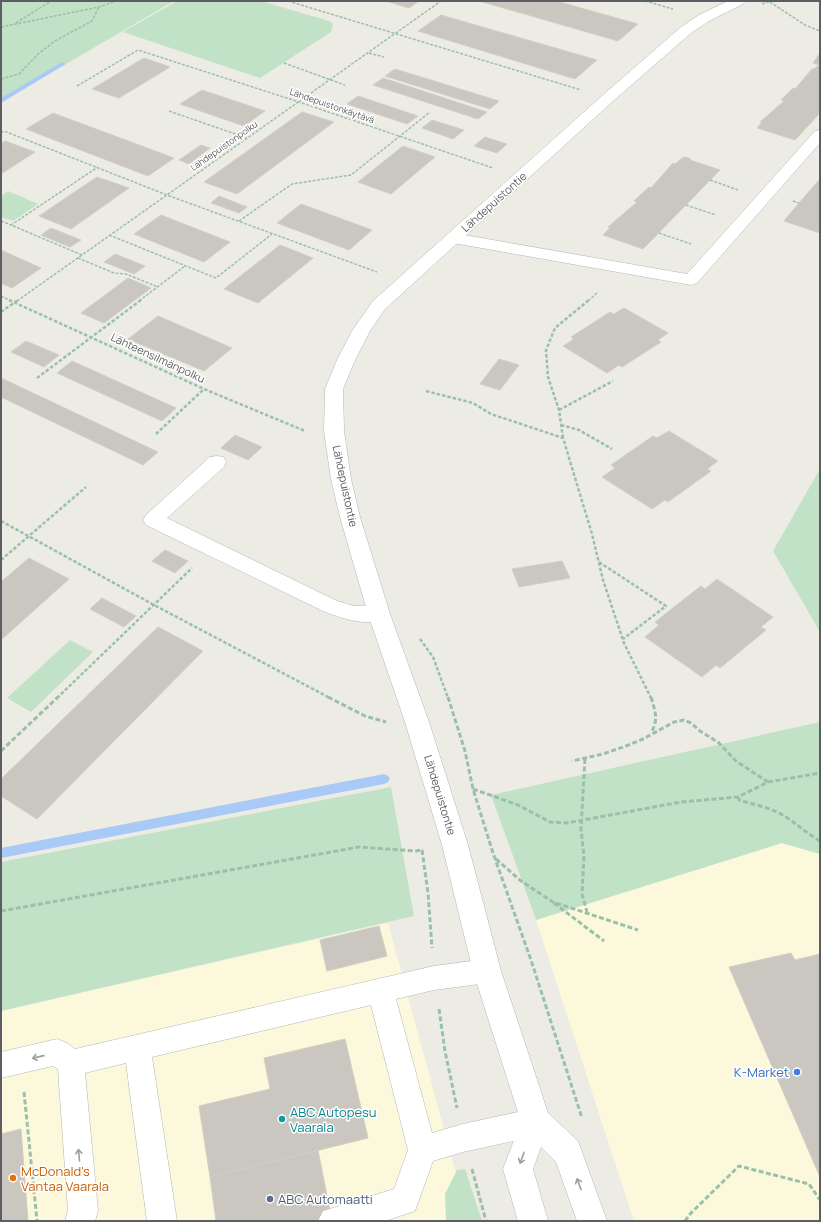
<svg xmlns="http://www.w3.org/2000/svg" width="821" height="1222" viewBox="0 0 821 1222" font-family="Manrope,sans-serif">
<rect width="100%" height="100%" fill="#edece4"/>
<path fill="#fbf8db" d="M782,843L820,854V1221H634L536,920Z
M388,923L469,1221H1V1011Z"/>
<path fill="#c2e2c7" d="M1,1H174L1,102Z
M177,1H261L329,21L333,24L331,32L260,78L123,32Z
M8,191L38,204L13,221L1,217V196Z
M820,469V632L773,551Z
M70,640L93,652L31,712L7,698Z
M820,722V854L782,843L536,920L491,795Z
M391,787L414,916L1,1011V862Z
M465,1169L482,1221H446L445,1194L457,1170Z"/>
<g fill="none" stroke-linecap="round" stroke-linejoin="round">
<path fill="#a9c9f7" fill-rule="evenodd" d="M62,62L65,64L64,65L1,103V98Z
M384,774L388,776L390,779L388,782L384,784L1,858V848Z"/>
</g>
<path fill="#c9c7c0" stroke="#d1cfc3" d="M386,1H419L409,8Z
M479,1H556L638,24L618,41Z
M441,15L597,60L575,79L418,31Z
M820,53V113L795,140L757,128L762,122H760L784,101L781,100L793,88L795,89L812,69H814L819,65L813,63Z
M144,58L170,67L119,98L92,89Z
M395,69L499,101L490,109L385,76Z
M383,78L487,112L478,119L373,85Z
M202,90L265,111L244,126L180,104Z
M358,96L418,116L407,124L347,104Z
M302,112L334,122L237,194L204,182Z
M53,113L174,158L148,176L26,129Z
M432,120L464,130L453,139L422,128Z
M485,137L507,144L497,153L474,146Z
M5,141L35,152L1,174V143Z
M201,145L210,148L189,164L179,160Z
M403,146L435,157L391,194L358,182Z
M686,157L691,159L690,160L720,170L643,249L603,235L610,228L608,227L637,202L634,201L649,187L651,188L673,163L675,164L682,158Z
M97,177L129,188L71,229L39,216Z
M820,179V233L784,221L799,203Z
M219,196L247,207L239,213L211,203Z
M301,204L372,230L349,250L277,223Z
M161,215L230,242L204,262L134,234Z
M51,228L81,240L70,247L41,235Z
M280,245L313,258L258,303L224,289Z
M1,250L41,268L12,288L1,283Z
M115,254L145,266L134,274L104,262Z
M128,278L151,288L104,323L81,313Z
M624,308L668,333L658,340L661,342L622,367L619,365L607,373L563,346L574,339L571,337L610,312L614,314Z
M158,316L232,348L204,371L128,339Z
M26,341L59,355L44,367L11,352Z
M499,359L519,365L500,390L480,384Z
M72,361L176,408L162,421L57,373Z
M1,378L158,452L143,465L1,397Z
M669,431L718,461L707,469L711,471L668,502L665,500L652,509L602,477L615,468L611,465L653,436L657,438Z
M235,435L262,447L248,460L221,448Z
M165,550L188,561L175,573L152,561Z
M29,558L69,579L1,640V582Z
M562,561L570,578L519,587L512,569Z
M717,579L773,617L761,627L766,630L720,668L716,665L702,677L645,637L659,625L655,622L701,586L705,589Z
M102,598L136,616L124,627L90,609Z
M158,627L203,651L37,819L1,796V779Z
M379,926L387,956L327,971L320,940Z
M791,953L795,960L820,954V1177L729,967Z
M345,1039L368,1138L210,1177L199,1106L270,1089L264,1058Z
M21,1129L28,1221H1V1134Z
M318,1150L332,1221H216L210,1177Z"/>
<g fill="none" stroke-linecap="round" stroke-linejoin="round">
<g stroke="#b4b5ba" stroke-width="1">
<path id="service" d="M820,130V143L697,283L691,285L453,243L447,241L445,238L447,235L453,233L687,274L815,131Z
M217,456L224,457L226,462L224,467L167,518L337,601L354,606H379L386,608L390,614L386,620C364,626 344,619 323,611L146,525L143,520L146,515L210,457Z
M487,959L496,963L500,971L496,979L487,983L434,990L396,999L432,1133L463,1124L536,1108L546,1112L550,1122L546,1132L536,1136L463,1152L433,1161L415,1211L385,1221H318L323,1211L394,1189L408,1150L371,1005L152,1057L177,1221H147L126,1063L85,1073L98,1211L95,1221H65L68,1211L58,1069L53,1066L1,1078V1052L57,1039L67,1043L75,1049L434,966Z"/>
</g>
<g stroke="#b4b5ba" stroke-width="1">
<path id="minor" d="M728,1H745L743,4L709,21L691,33L613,101L385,309L370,331L355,360L343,389L344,431L351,479L360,517L390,614L429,722L468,845L501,971L548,1113L578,1141L607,1221H577L556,1162L541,1147L533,1169L548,1221H518L503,1169L521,1122L473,971L442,845L405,722L368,614L340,517L331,479L324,431L325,389L337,360L352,331L373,301L603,95L681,27L699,15Z"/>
</g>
<path stroke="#9ac0ab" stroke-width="1.5" stroke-dasharray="3 1.5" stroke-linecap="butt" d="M288,1L581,90
M645,1L673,9
M770,2L805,25L820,31
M762,4L771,1
M16,23L51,1
M1,27L99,7L116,1
M369,53L384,57
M284,63L345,85
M1,79L19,74L38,54L55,41L92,21L99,7
M77,86L138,50L299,102L493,168
M169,111L247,138
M1,133L4,131L167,195L377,272
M710,180L738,190
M793,201L799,203
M686,205L716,215
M1,221L11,225
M239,221L292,184L351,175L430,112
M659,233L691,244
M109,235L216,278L272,234
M82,255L11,225L98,167
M78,258L114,273L126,274L158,287
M1,296L11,301
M17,301L441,1
M139,301L185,266
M588,301L598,292"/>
<path stroke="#9ac0ab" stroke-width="2.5" stroke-dasharray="3.5 2" stroke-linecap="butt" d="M9,300L204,389L305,431
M1,312L18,300
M37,378L141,300
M426,391L473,403L491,414L563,438L592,534L603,580L624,643L651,698
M559,410L613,381
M561,425L579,430L612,449
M156,434L204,389
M563,438L559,410L548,377L546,350L555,328L589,300
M1,521L154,605L330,698
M1,560L86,487
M599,562L666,606L623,639
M420,639L433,657L448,698
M57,698L192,568"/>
<path stroke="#9ac0ab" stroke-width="3" stroke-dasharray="5 2.5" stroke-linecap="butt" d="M328,697L365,716L386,722
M448,697L465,751L473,789L493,853L531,960L582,1118
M651,697C655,711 659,719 651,733
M1,751L58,697
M585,759L581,829L584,856L582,894L587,912
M768,782L820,773
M473,789L518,805L550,822L567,823L681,802L738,797L768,782L736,761L719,743L700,731L691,723L684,720L674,722L643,739L626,746L603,754L572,761
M738,797L739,800C755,805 773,808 786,817C798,825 808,834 820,841
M422,850L428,893L432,948
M496,859L521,881L553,902L638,930
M554,903L604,941
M1,911L359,847L415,851L423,850
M439,1009L445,1051L457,1108
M24,1092L37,1221
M472,1169L486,1221
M685,1221L691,1213L739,1166L809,1184L820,1200"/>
<use href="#service" fill="#fff" fill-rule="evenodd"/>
<use href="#minor" fill="#fff" fill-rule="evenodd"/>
</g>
<defs><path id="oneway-shaft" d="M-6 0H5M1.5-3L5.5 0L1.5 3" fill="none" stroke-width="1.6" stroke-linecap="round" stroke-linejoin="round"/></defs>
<g stroke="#9d9ea1">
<use href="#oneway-shaft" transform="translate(38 1057) rotate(167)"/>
<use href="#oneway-shaft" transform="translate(79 1155) rotate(-95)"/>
<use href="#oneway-shaft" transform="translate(522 1158) rotate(110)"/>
<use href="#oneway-shaft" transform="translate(579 1184) rotate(-110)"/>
</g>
<circle fill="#3f7fe0" stroke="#fff" stroke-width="1.5" cx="797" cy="1072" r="4"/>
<circle fill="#0f9aa8" stroke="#fff" stroke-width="1.5" cx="282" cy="1119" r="4"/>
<circle fill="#e8710a" stroke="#fff" stroke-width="1.5" cx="13" cy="1178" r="4"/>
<circle fill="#5c6f8a" stroke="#fff" stroke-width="1.5" cx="270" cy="1199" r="4"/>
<g text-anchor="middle" stroke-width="3" stroke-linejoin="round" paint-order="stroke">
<g font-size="9" fill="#5c5e63" stroke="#fff">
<text transform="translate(332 106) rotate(19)" y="3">Lähdepuistonkäytävä</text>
<text transform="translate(224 146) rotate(-35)" y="3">Lähdepuistonpolku</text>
</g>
<g font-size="11" fill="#5c5e63" stroke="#fff">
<text transform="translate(494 202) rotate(-42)" y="4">Lähdepuistontie</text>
<text transform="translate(158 358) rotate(25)" y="4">Lähteensilmänpolku</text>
<text transform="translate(345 486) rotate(78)" y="4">Lähdepuistontie</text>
<text transform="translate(440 795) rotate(73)" y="4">Lähdepuistontie</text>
</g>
<g font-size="13" fill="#366cbe" stroke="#fff" text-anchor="end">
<text x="789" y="1077">K-Market</text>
</g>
<g font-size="13" fill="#0d838f" stroke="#fff" text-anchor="start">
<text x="290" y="1117">ABC Autopesu<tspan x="290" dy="15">Vaarala</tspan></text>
</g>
<g font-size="13" fill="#c56008" stroke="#fff" text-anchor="start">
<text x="21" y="1176">McDonald's<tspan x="21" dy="15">Vantaa Vaarala</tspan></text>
</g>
<g font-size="13" fill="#4e5e75" stroke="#fff" text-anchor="start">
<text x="278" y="1204">ABC Automaatti</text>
</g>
</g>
<rect width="821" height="1222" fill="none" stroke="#5c5e63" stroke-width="4"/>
</svg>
